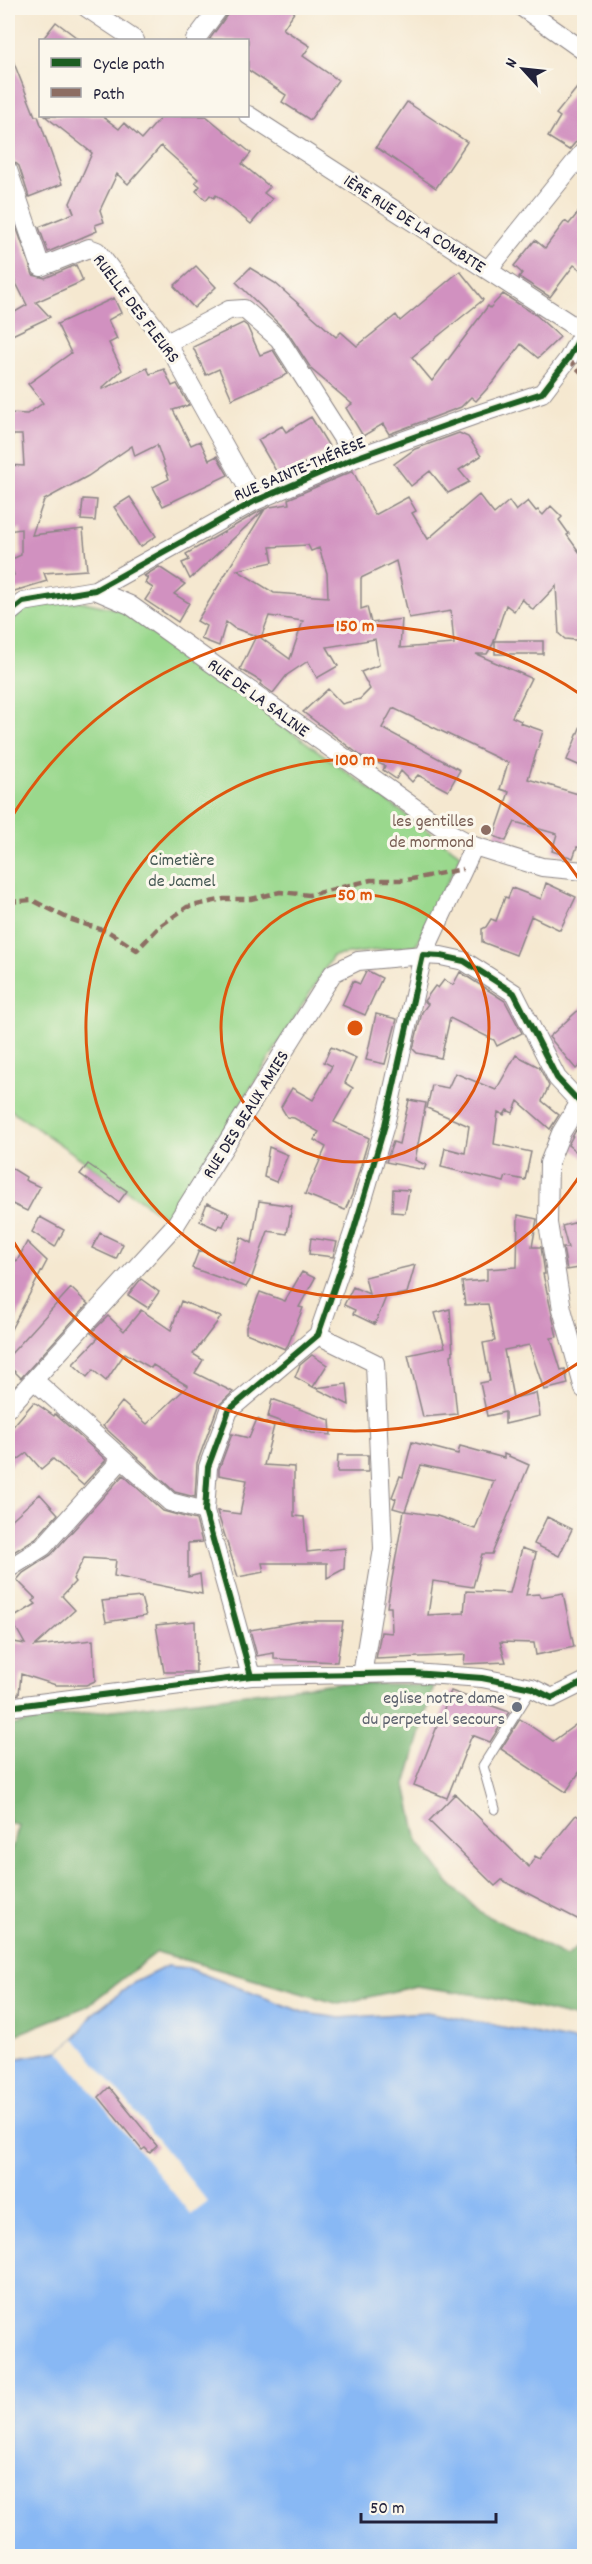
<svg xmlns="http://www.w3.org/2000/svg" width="592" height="2564" viewBox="0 0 592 2564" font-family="Dekko,sans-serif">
<rect width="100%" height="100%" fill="#fbf7ec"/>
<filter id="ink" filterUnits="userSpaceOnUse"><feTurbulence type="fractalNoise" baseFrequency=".0167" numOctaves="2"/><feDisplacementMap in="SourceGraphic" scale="12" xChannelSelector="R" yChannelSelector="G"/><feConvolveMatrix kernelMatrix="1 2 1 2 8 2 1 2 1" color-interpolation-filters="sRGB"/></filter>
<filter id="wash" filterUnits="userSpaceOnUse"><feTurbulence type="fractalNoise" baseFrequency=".008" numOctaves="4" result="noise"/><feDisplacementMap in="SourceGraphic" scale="24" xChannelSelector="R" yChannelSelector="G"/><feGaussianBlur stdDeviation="1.35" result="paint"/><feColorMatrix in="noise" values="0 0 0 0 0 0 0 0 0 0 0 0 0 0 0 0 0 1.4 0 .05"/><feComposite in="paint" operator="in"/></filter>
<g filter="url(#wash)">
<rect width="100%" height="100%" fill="#f5e8d0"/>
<path fill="#9ad88d" stroke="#5e7d64" stroke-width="1.5" d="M79,601L126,611L461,855L416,945L333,956L169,1220L8,1108V629L23,607Z"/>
<path fill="#7bb878" stroke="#4e6d5a" stroke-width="1.5" d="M337,1683L434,1685L406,1785L418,1842L449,1883L480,1912L566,1956L584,1942V2013L577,2018L491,1997L416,1986L339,2004L157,1952L87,2006L8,2038V1859L19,1826L8,1822V1726L55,1717Z"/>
<path fill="#88b8f4" stroke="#556d98" stroke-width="1.5" d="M167,1966L187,1968L305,2013L340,2018L427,2012L584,2043V2556H8V2060L59,2051L75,2038L94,2013L135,1982Z"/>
<path fill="#f5e8d0" d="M75,2038L208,2202L191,2215L59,2051Z"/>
<g id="blocks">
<path fill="#d191c0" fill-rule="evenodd" d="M232,8H297L283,29L310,46L303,56L338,80L310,120L282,102L286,95L248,70V40H209Z
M56,22L80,40H42Z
M8,48L35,116H38L62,184L29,197L19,166L11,159L8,151Z
M585,78V131L569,150L548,137L560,117L556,114Z
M407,102L467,142L436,188L376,147Z
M45,116H102L119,129L124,123L142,139L162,116H206L251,153L242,164L270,187L264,193L272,199L251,224L216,195L214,198L210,195L206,200L196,191L200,186L195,182L198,179L161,146L128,184L117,174L100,210L104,222L95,225L97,231L48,252L39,227L74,213L70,203L92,153Z
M8,203L33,275L45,278L76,265L83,281L36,302L50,317L8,337V316L27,305L15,281L8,284Z
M585,204V273L574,265L550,297L519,277L522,273L514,266L535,240L545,248L565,221L569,224Z
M196,266L216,287L194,308L174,286Z
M250,268L275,283L336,337L341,332L357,346L396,315L400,321L460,271L483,300L412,357L432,381L488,306L490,308L503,294L536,315L560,337L538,358L521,344L495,380L476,401L471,397L461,407L389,434L383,424L363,436L346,408L352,404L312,370L288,333L236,282Z
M114,298L121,313L108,320L117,339L109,343L122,370L102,388L103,389L147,368L150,374L164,369L172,386L177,384L189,405L173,410L191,445L200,441L209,460L217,456L228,475L163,506L153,487L169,479L157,445L135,456L132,446L88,476L44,500L32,535L83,529L87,570L44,573L47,581L8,593V578L14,575L10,560L21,555V529L8,531V465L24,466L22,435H8V413L27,414L43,403L28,384L71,353L57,324Z
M243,323L247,326L260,355L273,350L288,374L232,399L219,369L206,375L193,347Z
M311,417L330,448L280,478L258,440L282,426L286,432Z
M459,433L468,437L481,456L459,470L469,482L448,493L430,471L411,486L394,464L415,449Z
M353,471L375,515L408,497L416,511L412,513L428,539L479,495L494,514L509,501L516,511L528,501L536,511L538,510L543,515L551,506L562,517L559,520L569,534L567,535L585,560V641L565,639L559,634L556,586L533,610L522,599L514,611L506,605L493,644L487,654H476L531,678L512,717L521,721L520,723L543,731L528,779L585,796V849L577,847L573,858L552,851L557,834L515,822L506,841L494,836L509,792L500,789L508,763L393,708L382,728L460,770L448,791L418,775L412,782L401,771L396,779L383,770L385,766L361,756L303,712L328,689L342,704L360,699L370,689L361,672L379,665L375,639L327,647L338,666L317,678L308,661L287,675L273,693L260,684L262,682L240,669L256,636L234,628L226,622L219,646L201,639L206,626L197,621L265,509L190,579L182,563L189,560L186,554L260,511L270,507L289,504L288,499ZM308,545L311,551L319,548L321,554L327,573L328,597L274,593L237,570L273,562L270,547ZM396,561L409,618L451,611L454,644L400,648L402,619L371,623L367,607L361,609V578ZM269,616L303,621L290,659L261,638Z
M130,497L156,536L140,547L114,507Z
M83,499L97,500L95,521L81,520Z
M159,567L185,584L174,594L189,603L178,622L145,600L153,588L145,583L148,578L144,576Z
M495,641H543V654H495Z
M584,718H585V768L567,760Z
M546,883L576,897L560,930L531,916L516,955L482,942V929L486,927L491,919L496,921L505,897L508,898L512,888L541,899Z
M368,971L382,978L365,1015L342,1005L353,981L360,984L366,972Z
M460,972L505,1001L522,1033L497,1046L494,1040L450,1018L441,1058L417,1053L413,1049L422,1012L428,1004L424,1001L435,986L438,988L444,980L453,985Z
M585,1004V1061L576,1069L549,1037Z
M376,1014L397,1019L385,1064L366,1060Z
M331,1047L356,1058L345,1083L353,1088L334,1122L369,1138L352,1195L345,1210L305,1194L326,1147L314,1140L319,1132L294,1118L287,1117L281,1107L292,1088L313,1100L332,1066L324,1062Z
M516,1055L539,1067L549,1086L542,1101L559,1115L550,1129L518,1101L513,1113L507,1110L504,1115L498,1112L494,1144L531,1152L525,1180L506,1176L504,1182L441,1167L445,1148L465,1153L469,1126L427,1108L432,1085L448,1088L455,1073L496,1090Z
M409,1100L426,1103L415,1160L426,1165L424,1170L386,1162L393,1142L399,1144Z
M576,1130L585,1138V1159L568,1145Z
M269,1147L288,1155L276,1182L264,1177Z
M88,1164L127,1191L119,1202L80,1174Z
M8,1166L26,1177L25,1180L40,1187L27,1211L8,1202Z
M393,1189L409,1190L405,1213L392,1212Z
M259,1201L292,1206L287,1234L268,1231L252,1277L246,1287L192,1268L199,1250L233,1263L241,1237L252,1243Z
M207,1203L229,1213L223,1226L219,1225L217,1229L200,1221Z
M518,1215L537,1219L532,1247H541L545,1274H543L557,1337L551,1338L561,1370L565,1369L568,1384L544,1390L529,1345L504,1350L513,1398L536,1393L540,1416L505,1424V1412L487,1416L480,1383L490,1381L483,1343L495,1341L488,1304L465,1305L462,1282L487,1280V1269L517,1267Z
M40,1217L64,1230L55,1247L32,1232Z
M585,1220V1267L567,1270L563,1248H568L562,1226Z
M100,1233L123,1244L116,1259L92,1248Z
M311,1238L337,1242L333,1257L309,1254Z
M27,1242L47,1261L8,1335V1256L17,1261Z
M415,1265L407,1293L386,1297L375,1324L374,1322V1324L353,1314L355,1310L344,1305L353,1287L369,1294L365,1277Z
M302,1272L315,1278L299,1307L303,1308L288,1345L285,1349L246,1333V1327L260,1292L285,1301Z
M141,1279L159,1292L148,1308L128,1295Z
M71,1288L88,1304L21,1378L8,1365V1357Z
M181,1301L221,1317L193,1354L203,1360L195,1373L233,1392L218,1406L197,1463L195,1497L175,1492L103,1426L122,1402L147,1424L188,1386L153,1365L151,1368L125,1353L106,1381L93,1370L87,1377L73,1364L98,1338L91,1333L108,1316L124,1331L141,1310L171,1330Z
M450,1309L453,1354L451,1355L457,1414L423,1417L408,1355L445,1347L435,1313Z
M312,1355L327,1365L313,1387L295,1377L300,1365Z
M347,1384L349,1405L315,1388Z
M272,1399L330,1420L331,1435L312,1433L268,1417Z
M34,1402L54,1416L55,1414L106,1460L83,1485L53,1459L41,1469L27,1453L8,1467V1432Z
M257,1419L274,1426L264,1465L294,1467V1516L304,1517L307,1552L345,1548L344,1569L327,1578V1563H262L264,1572L238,1577L217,1511L240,1514L247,1480L219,1475V1469L232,1434L249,1438Z
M412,1442L458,1454L460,1446L504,1458V1454L529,1465L492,1554H482L473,1587L433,1581L428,1615L464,1613L466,1591L510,1593L522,1548L536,1553L526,1595L539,1594L540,1597L563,1593L574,1647L536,1655L534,1643L500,1642L506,1662L464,1664L465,1655L376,1659L381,1632L392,1633L391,1607H387L404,1511L393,1508L396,1499L392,1497L400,1476L403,1477ZM421,1465L494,1481L475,1529L437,1516L405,1511Z
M338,1455H368V1472H337Z
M123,1475L163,1511L196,1520L202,1542L188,1543V1577L200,1574L202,1594L114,1576L116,1560L84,1558L73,1579L75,1582L62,1596L75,1610L35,1646L93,1640L95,1681L86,1685H56L21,1674L19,1694L8,1696V1641L25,1644L11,1619L36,1604L33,1601L36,1599L17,1580L23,1573L51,1555Z
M40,1494L58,1514L36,1538L9,1555L8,1523Z
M547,1517L572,1529L559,1556L534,1544Z
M141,1597L146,1616L106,1622L102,1601Z
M195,1621L196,1672H164L156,1625Z
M303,1621H343L337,1662L274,1659V1653L257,1656L250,1630Z
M451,1691L509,1712L490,1742L472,1735L447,1798L414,1785Z
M585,1718V1764L566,1792L501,1749L520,1719L553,1741Z
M455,1794L529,1867L535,1856L540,1859L576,1815L585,1821V1923L502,1880L495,1886L429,1821Z
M109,2087L157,2146L150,2153L145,2148L142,2150L99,2097Z"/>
</g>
</g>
<g filter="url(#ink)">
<use href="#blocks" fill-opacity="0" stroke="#8c8586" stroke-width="1.5"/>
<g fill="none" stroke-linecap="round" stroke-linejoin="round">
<g stroke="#8c8586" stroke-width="11">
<path id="lane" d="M495,1809L483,1766L532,1688"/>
</g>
<g stroke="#8c8586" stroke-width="20">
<path id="street" d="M87,8L135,40
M523,8L584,51
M195,40L219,8
M248,115L583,332
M8,170L41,267L89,248L97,251L167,343L255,501
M488,270L584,151
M167,343L229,310L244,309L279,339L355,458
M95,590L130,605L450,833L474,846L542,867L584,871
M8,614L23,602L95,590L255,501L355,458L475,415L542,393L568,359L584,330
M580,1102L561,1133L549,1163L548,1223L562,1309L584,1389
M318,1335L375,1363L383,1549L362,1675
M35,1381L170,1502L205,1511
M8,1408L176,1224L333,973L358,961L423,955L474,846
M8,1569L43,1547L121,1460
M251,1676L205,1511L208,1467L229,1410L318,1335L353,1233L385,1125L423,955L441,956L464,961L514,993L557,1078L584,1107
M8,1707L251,1676L413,1673L482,1678L532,1688L552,1698L584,1682"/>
</g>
<use href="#lane" stroke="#fff" stroke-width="9"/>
<use href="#street" stroke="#fff" stroke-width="18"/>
<path stroke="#8d6e63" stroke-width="4.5" stroke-dasharray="9 4.5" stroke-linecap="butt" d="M568,359L584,375
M8,902L32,900L69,919L109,932L137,950L160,926L187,907L224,899H251L280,892L309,895L371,880H407L463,869"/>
<g stroke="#fbf7ec" stroke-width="10">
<path id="cycleway" d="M8,614L23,602L95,590L255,501L355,458L475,415L542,393L568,359L584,330
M251,1676L205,1511L208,1467L229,1410L318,1335L353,1233L385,1125L423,955L441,956L464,961L514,993L557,1078L584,1107
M8,1707L251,1676L413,1673L482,1678L532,1688L552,1698L584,1682"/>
</g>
<use href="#cycleway" stroke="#1b5e20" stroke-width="6"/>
</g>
</g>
<g fill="none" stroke="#de560e" stroke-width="3">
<circle cx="355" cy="1028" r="134"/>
<path d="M584 1169A269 269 0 1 1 584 887"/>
<path d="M583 1360A403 403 0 0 1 8 1233M8 823A403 403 0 0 1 583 696"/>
</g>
<circle fill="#8d6e63" stroke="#fbf7ec" stroke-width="2" cx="486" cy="830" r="6"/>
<circle fill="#6b7280" stroke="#fbf7ec" stroke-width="2" cx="517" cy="1707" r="6"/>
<g text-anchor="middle" stroke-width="6" stroke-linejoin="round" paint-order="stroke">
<g font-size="18" fill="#22223b" stroke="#fbf7ec">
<text transform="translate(415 223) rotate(33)" y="6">1ÈRE RUE DE LA COMBITE</text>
<text transform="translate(137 308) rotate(53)" y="6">RUELLE DES FLEURS</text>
<text transform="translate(299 468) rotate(-23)" y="6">RUE SAINTE-THÉRÈSE</text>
<text transform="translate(259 697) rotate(36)" y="6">RUE DE LA SALINE</text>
<text transform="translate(245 1114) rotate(-58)" y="6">RUE DES BEAUX AMIES</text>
</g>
<g font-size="18" fill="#785e54" stroke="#fbf7ec" text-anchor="end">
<text x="474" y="826">les gentilles<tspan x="474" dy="21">de mormond</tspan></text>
</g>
<g font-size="18" fill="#465954" stroke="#fbf7ec">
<text x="182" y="865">Cimetière<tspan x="182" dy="21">de Jacmel</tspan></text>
</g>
<g font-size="18" fill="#5b616d" stroke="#fbf7ec" text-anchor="end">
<text x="505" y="1703">eglise notre dame<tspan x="505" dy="21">du perpetuel secours</tspan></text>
</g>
</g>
<circle cx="355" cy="1028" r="9" fill="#de560e" stroke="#fbf7ec" stroke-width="3"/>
<g font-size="18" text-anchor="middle" font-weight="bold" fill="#de560e" stroke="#fbf7ec" stroke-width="6" stroke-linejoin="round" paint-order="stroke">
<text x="355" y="631">150 m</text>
<text x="355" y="765">100 m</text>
<text x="355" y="900">50 m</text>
</g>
<rect width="592" height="2564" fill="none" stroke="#fbf7ec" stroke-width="30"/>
<rect x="39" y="39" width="210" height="78" fill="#fbf7ec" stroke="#a4a2a5" stroke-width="1.5"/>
<rect x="51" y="58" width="30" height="9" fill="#1b5e20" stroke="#a4a2a5" stroke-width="1.5"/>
<text x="93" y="69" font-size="18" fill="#22223b">Cycle path</text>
<rect x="51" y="88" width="30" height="9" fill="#8d6e63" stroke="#a4a2a5" stroke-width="1.5"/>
<text x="93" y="99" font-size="18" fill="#22223b">Path</text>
<g transform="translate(523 69) rotate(297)" stroke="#fbf7ec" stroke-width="4.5" paint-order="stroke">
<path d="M0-4.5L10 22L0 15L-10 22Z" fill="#22223b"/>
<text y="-9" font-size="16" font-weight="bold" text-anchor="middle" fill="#22223b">N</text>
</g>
<path d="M361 2513v9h135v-9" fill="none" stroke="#22223b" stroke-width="3"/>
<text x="370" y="2513" font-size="18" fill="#22223b" stroke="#fbf7ec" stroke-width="4.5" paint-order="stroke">50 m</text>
</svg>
